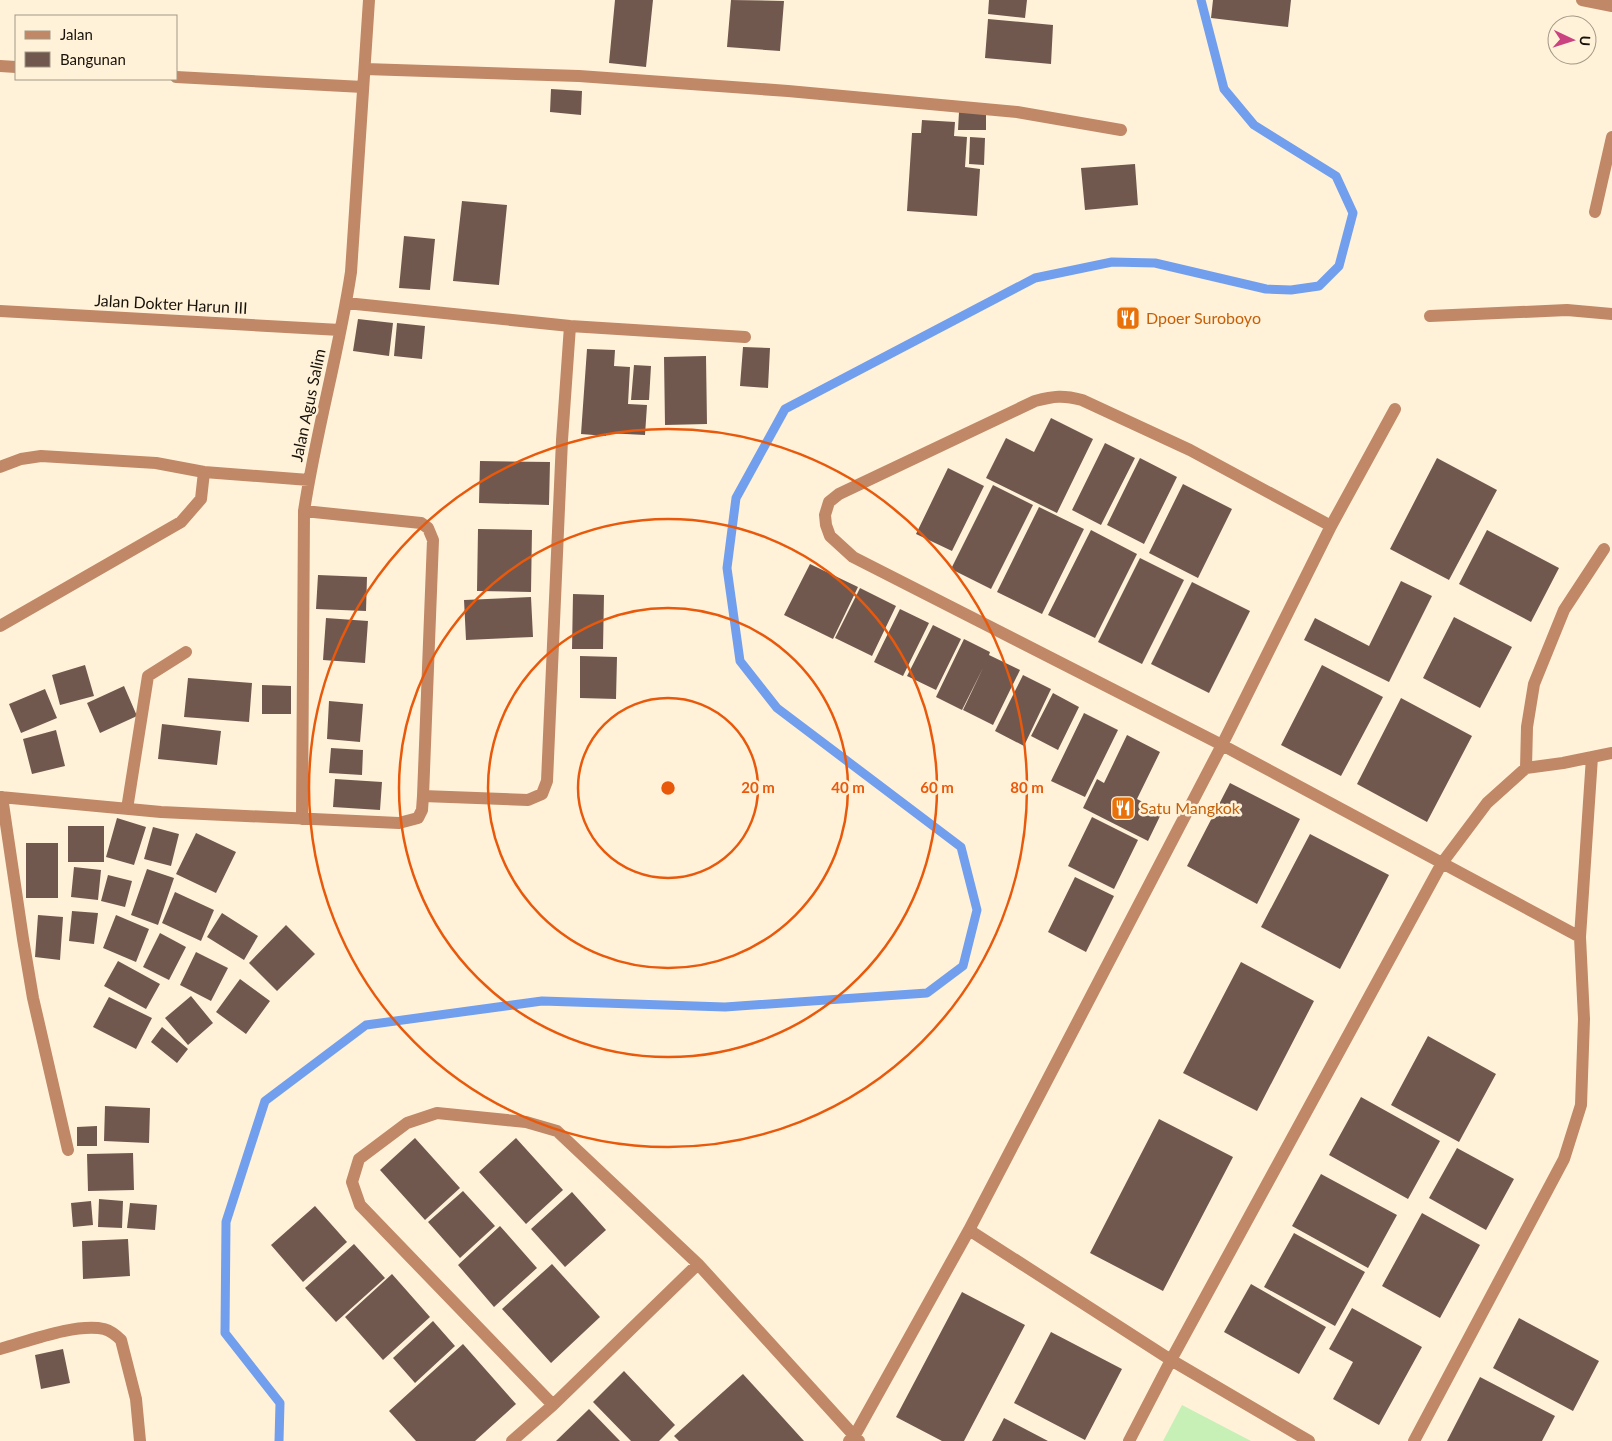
<svg xmlns="http://www.w3.org/2000/svg" width="1612" height="1441" viewBox="0 0 1612 1441" font-family="Lato,sans-serif">
<rect width="100%" height="100%" fill="#fff2d9"/>
<path fill="#c6f0b6" d="M1182,1405L1251,1441H1163Z"/>
<g fill="none" stroke-linecap="round" stroke-linejoin="round">
<path stroke="#719fee" stroke-width="9" d="M279,1441L280,1403L225,1333L226,1222L265,1101L366,1025L542,1001L725,1007L927,993L963,966L977,910L961,847L777,708L740,661L727,568L736,498L785,409L1035,278L1112,262L1155,263L1266,289L1291,290L1319,286L1339,266L1353,213L1336,176L1254,125L1224,89L1201,0"/>
</g>
<path fill="#71584f" d="M615,0H653L646,67L609,63Z
M731,0L784,1L780,51L727,47Z
M989,0H1027L1025,18L988,14Z
M1213,0H1291L1288,27L1211,18Z
M988,19L1053,25L1051,64L985,58Z
M551,89L582,91L581,115L550,112Z
M959,112L986,113V130H958Z
M922,120L955,122L954,136L967,137L965,167L980,169L977,216L907,211L912,133H921Z
M970,137L985,138L984,165L969,164Z
M1135,164L1138,205L1085,210L1081,168Z
M462,201L507,205L499,285L453,281Z
M404,236L435,239L430,290L399,288Z
M358,319L393,323L389,356L353,351Z
M397,323L425,326L422,359L394,356Z
M743,347L770,348L768,388L740,386Z
M587,349L615,350L614,366L630,367L628,404L647,405L645,435L606,433V436L581,434Z
M706,356L707,424L665,425L664,357Z
M634,365L651,366L649,400H631Z
M1051,418L1093,439L1057,513L986,478L1006,438L1034,452Z
M1105,443L1135,458L1101,525L1072,510Z
M1140,458L1177,477L1144,544L1107,525Z
M1437,458L1497,490L1449,580L1390,549Z
M480,461L550,462L549,505L479,503Z
M948,468L984,486L952,551L916,534Z
M1183,484L1232,509L1198,578L1149,553Z
M993,485L1033,505L991,589L951,569Z
M1039,507L1084,529L1042,614L997,592Z
M478,529L532,530L531,592L477,591Z
M1091,530L1137,554L1095,638L1048,615Z
M1487,530L1559,568L1531,622L1459,584Z
M1140,558L1184,580L1142,664L1098,642Z
M810,564L858,587L833,639L784,615Z
M318,575L367,577L366,611L316,609Z
M1401,581L1432,596L1389,682L1304,640L1315,618L1369,646Z
M1192,582L1250,611L1209,693L1151,664Z
M860,588L896,606L872,656L835,638Z
M573,594L604,595L603,649H572Z
M531,597L533,637L466,640L464,600Z
M900,609L929,623L903,676L874,662Z
M1454,617L1512,647L1480,708L1423,678Z
M326,618L368,621L365,663L323,660Z
M933,625L961,639L936,690L907,676Z
M964,639L990,652L989,655L1020,670L993,725L963,710L983,668L962,710L936,697Z
M580,656L617,657L616,699L580,698Z
M85,665L94,696L60,705L52,675Z
M1322,665L1383,697L1341,776L1281,745Z
M1023,675L1051,689L1024,746L995,731Z
M188,678L252,683L249,722L184,717Z
M262,685L291,686V714H262Z
M124,686L137,716L100,733L87,703Z
M45,689L57,718L21,733L9,704Z
M1053,693L1079,707L1058,750L1031,736Z
M1401,698L1472,736L1427,822L1357,784Z
M329,701L363,704L360,742L327,739Z
M1084,713L1118,730L1085,797L1051,781Z
M162,724L221,731L217,765L158,759Z
M56,730L65,766L32,774L23,739Z
M1127,735L1160,752L1137,799L1162,812L1148,841L1083,808L1097,779L1104,783Z
M331,748L363,750L362,775L329,773Z
M335,779L382,782L380,810L333,807Z
M1230,783L1300,819L1257,904L1187,866Z
M1092,817L1138,840L1114,889L1068,866Z
M117,818L146,827L134,865L106,857Z
M68,826H104V862H68Z
M153,827L179,834L171,866L144,859Z
M196,833L236,852L216,893L176,874Z
M1310,834L1389,875L1340,969L1261,927Z
M26,843H58V898H26Z
M74,867L101,870L98,900L71,897Z
M147,869L174,878L158,925L131,915Z
M108,875L132,881L125,907L101,901Z
M1075,877L1114,896L1086,952L1048,932Z
M175,892L214,910L201,941L162,923Z
M72,911L98,913L94,944L69,941Z
M222,913L258,936L244,960L207,937Z
M38,915L63,917L60,960L35,957Z
M116,915L149,929L136,962L103,948Z
M286,925L315,954L277,991L249,963Z
M160,933L186,947L169,980L143,967Z
M196,952L228,968L211,1001L180,985Z
M118,961L160,984L146,1009L104,986Z
M1241,962L1314,1001L1257,1111L1183,1073Z
M240,979L270,1001L246,1034L216,1012Z
M191,996L213,1023L188,1045L165,1018Z
M109,997L152,1018L136,1049L93,1027Z
M162,1027L188,1049L177,1063L151,1042Z
M1428,1036L1496,1074L1459,1142L1391,1105Z
M1361,1097L1440,1141L1408,1199L1329,1155Z
M105,1106L150,1108L149,1143L104,1141Z
M1159,1119L1233,1157L1163,1291L1090,1253Z
M97,1126V1146H77V1127Z
M415,1138L460,1188L425,1220L380,1170Z
M516,1138L563,1190L526,1224L479,1172Z
M1457,1148L1514,1179L1486,1230L1429,1198Z
M133,1153L134,1190L88,1191L87,1154Z
M1321,1174L1397,1215L1368,1268L1292,1226Z
M463,1191L495,1226L460,1258L428,1222Z
M572,1192L606,1230L565,1267L531,1229Z
M99,1199L123,1201L122,1228L98,1227Z
M91,1201L93,1225L73,1227L71,1203Z
M130,1203L157,1205L155,1230L127,1228Z
M315,1206L347,1242L303,1282L271,1245Z
M1422,1213L1480,1245L1440,1318L1382,1286Z
M500,1226L537,1268L494,1307L458,1265Z
M1294,1233L1365,1272L1335,1326L1264,1287Z
M128,1239L130,1276L83,1279L82,1241Z
M354,1244L385,1278L336,1322L305,1288Z
M552,1264L600,1317L551,1363L502,1309Z
M392,1274L430,1317L383,1360L345,1317Z
M1251,1284L1326,1327L1299,1374L1224,1332Z
M962,1292L1025,1325L964,1441H942L896,1417Z
M1352,1308L1422,1347L1379,1425L1333,1399L1353,1362L1329,1349Z
M1519,1318L1599,1361L1573,1411L1493,1368Z
M433,1321L455,1346L415,1383L393,1358Z
M1051,1332L1122,1369L1085,1440L1014,1403Z
M463,1344L516,1404L475,1441H416L389,1411Z
M63,1349L70,1383L41,1389L35,1355Z
M624,1371L675,1425L659,1441H631L593,1402Z
M743,1374L804,1441H679L674,1436Z
M1480,1377L1555,1416L1542,1441H1447Z
M589,1409L620,1441H556Z
M1004,1418L1048,1441H992Z"/>
<g fill="none" stroke-linecap="round" stroke-linejoin="round">
<path stroke="#c08866" stroke-width="12" d="M0,66L16,67
M365,69L579,76L788,91L1017,112L1121,130
M176,77L363,87
M1595,212L1612,137
M346,303L570,326L745,337
M0,311L340,330
M1430,316L1567,310L1612,314
M0,467L21,459L41,456L156,463L204,472L309,480
M1331,526L1190,450L1082,400C1063,395 1054,396 1035,401L839,494L829,502L825,515L826,525L830,536L853,557L1222,745L1580,937
M0,626L181,522L201,499L204,472
M1526,768L1527,727L1534,684L1564,610L1604,549
M423,796L528,800L542,794L547,781L562,440L570,326
M0,797L161,812L399,823L418,818L422,810L423,796L433,540L428,528L421,523L304,511
M2,797L23,939L33,998L68,1150
M127,809L148,676L186,652
M302,819L304,511C316,431 339,352 351,272L369,0
M969,1230L1171,1360L1309,1441
M0,1349C29,1341 76,1323 104,1329C111,1331 116,1335 121,1340L136,1399L140,1441
M553,1405L360,1205L352,1182L359,1159L407,1123L437,1113L526,1122L557,1131L698,1264L859,1441
M512,1441L553,1405L698,1264
M849,1441L855,1435L969,1230L1222,745L1331,526L1395,409
M1129,1441L1171,1360L1442,863L1487,803L1526,768L1563,763L1612,753
M1414,1441L1564,1159L1581,1105L1584,1019L1580,937L1592,757"/>
<path stroke="#c08866" stroke-width="12" d="M1582,0L1612,6"/>
</g>
<g fill="none" stroke="#e8590c" stroke-width="2.5">
<circle cx="668" cy="788" r="90"/>
<circle cx="668" cy="788" r="180"/>
<circle cx="668" cy="788" r="269"/>
<circle cx="668" cy="788" r="359"/>
</g>
<defs>
<g id="restaurant-square" transform="scale(1.25)"><rect x="-9" y="-9" width="18" height="18" rx="4" fill="#e8710a" stroke="#fff2d9"/><path d="M-5-6h1v4h1v-4h1v4h1v-4h1v5L-1.5 .5V6h-2V.5L-5-1ZM5-6V6H3V1.5H1.5Q1.5-4 5-6Z" fill="#fff"/></g>
</defs>
<g fill-rule="evenodd">
<use href="#restaurant-square" x="1128" y="318"/>
<use href="#restaurant-square" x="1123" y="808"/>
</g>
<g text-anchor="middle" stroke-width="5" stroke-linejoin="round" paint-order="stroke">
<g font-size="16" fill="#17120a" stroke="#fff2d9">
<text transform="translate(171 304) rotate(3)" y="6">Jalan Dokter Harun III</text>
<text transform="translate(308 405) rotate(-78)" y="6">Jalan Agus Salim</text>
</g>
<g font-size="16" fill="#c56008" stroke="#fff2d9" text-anchor="start">
<text x="1146" y="324">Dpoer Suroboyo</text>
<text x="1140" y="814">Satu Mangkok</text>
</g>
</g>
<circle cx="668" cy="788" r="8" fill="#e8590c" stroke="#fff2d9" stroke-width="2.5"/>
<g font-size="15" text-anchor="middle" font-weight="bold" fill="#e8590c" stroke="#fff2d9" stroke-width="5" stroke-linejoin="round" paint-order="stroke">
<text x="758" y="793">20 m</text>
<text x="848" y="793">40 m</text>
<text x="937" y="793">60 m</text>
<text x="1027" y="793">80 m</text>
</g>
<rect x="15" y="15" width="162" height="65" fill="#fff2d9" stroke="#a29886"/>
<rect x="25" y="31" width="25" height="8" fill="#c08866" stroke="#a29886"/>
<text x="60" y="40" font-size="15" fill="#17120a">Jalan</text>
<rect x="25" y="52" width="25" height="15" fill="#71584f" stroke="#a29886"/>
<text x="60" y="65" font-size="15" fill="#17120a">Bangunan</text>
<g transform="translate(1572 40) rotate(94)"><circle r="24" fill="#fff2d9" stroke="#a29886"/>
<path d="M0-4L9 19L0 12L-9 19Z" fill="#ca4280"/>
<text y="-8" font-size="14" font-weight="bold" text-anchor="middle" fill="#17120a">U</text>
</g>
</svg>
